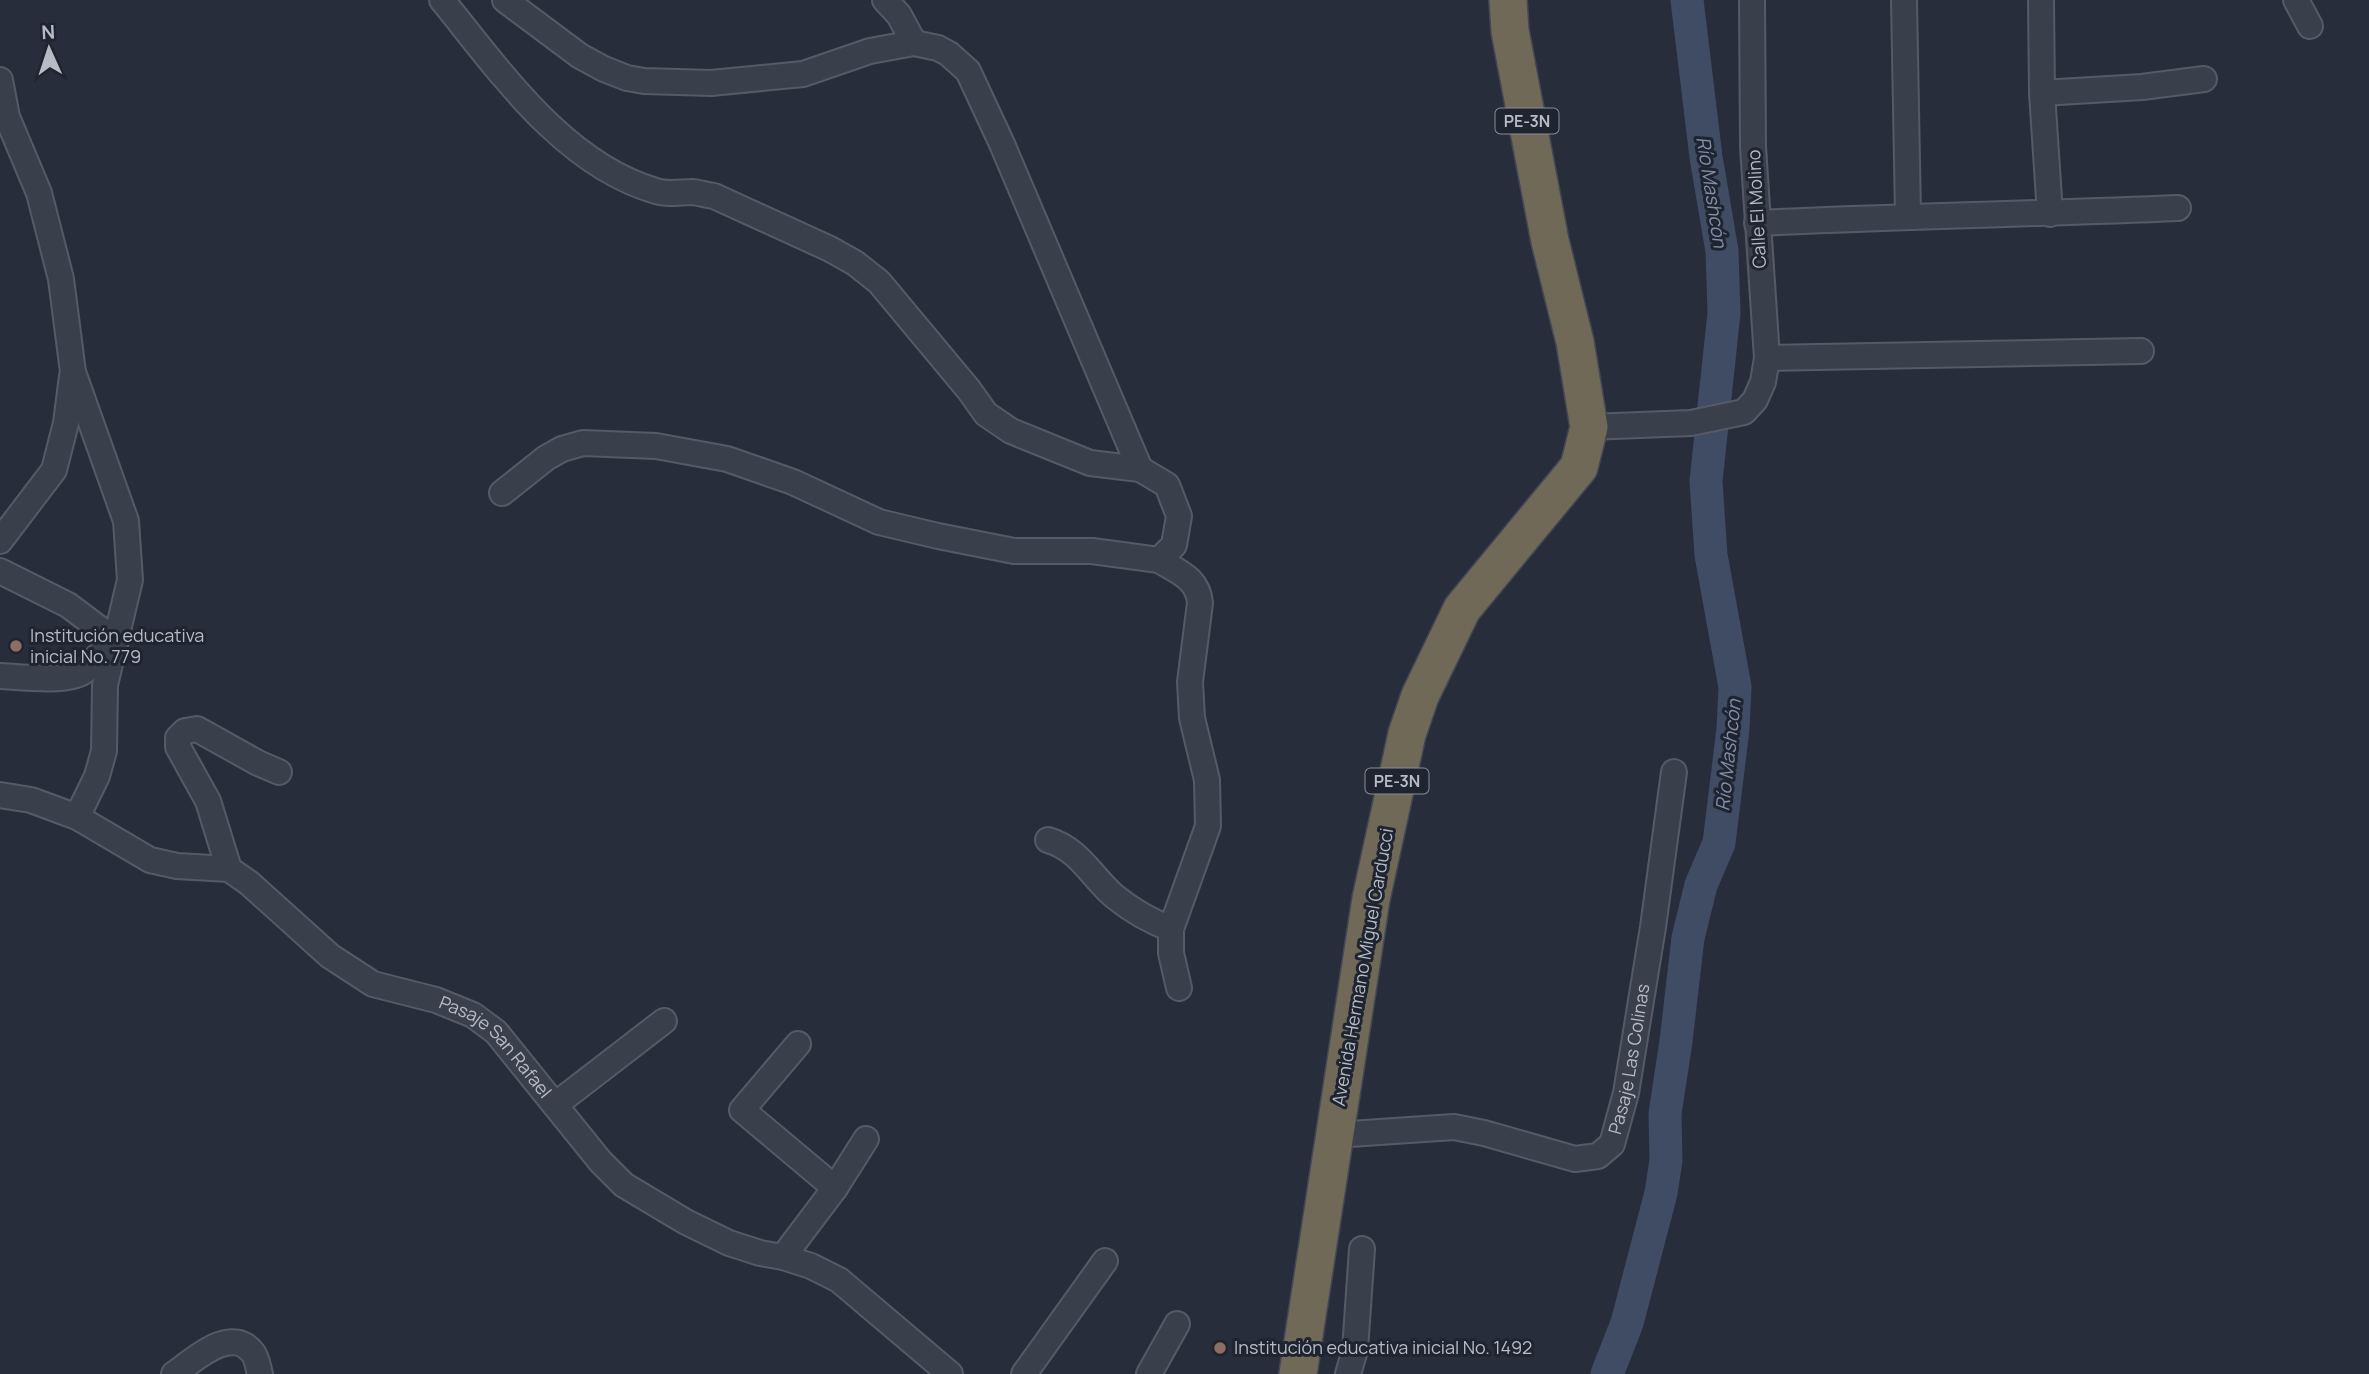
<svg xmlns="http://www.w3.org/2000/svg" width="2369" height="1374" viewBox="0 0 2369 1374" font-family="Manrope,sans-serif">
<rect width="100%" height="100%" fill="#272d3b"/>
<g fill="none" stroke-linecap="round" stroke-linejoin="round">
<path stroke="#404b64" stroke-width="33" d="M1607,1374L1627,1323L1661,1193L1666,1160L1665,1114L1676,1041L1688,938L1701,885L1719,843L1733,729L1735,687L1711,555L1706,481L1724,313L1722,251L1706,157L1687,0"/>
<g stroke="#555b66" stroke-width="28">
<g id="minor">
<path d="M442,0C500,71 563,164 656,191C667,195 681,192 693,192C700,193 707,195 714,196L830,249L855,263L879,282L969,390L986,414L1011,431L1090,463L1140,469L1167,485L1179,516L1174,545L1159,560L1092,551H1014L938,536L879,522L793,482L727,459L656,446L583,443L562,449L546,458L502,493"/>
<path d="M505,0L580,56L604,69L627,78L644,81L711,83L803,74L870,51L914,43L938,48L949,54L968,71L1002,144L1140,469"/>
<path d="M885,0L899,15L914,43"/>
<path d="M1904,0L1908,216"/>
<path d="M2041,0L2042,93L2050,214"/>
<path d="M2296,0L2310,26"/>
<path d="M0,80L7,117L39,193L61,279L73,372L126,521L130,580L105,685L104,751L97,776L77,817"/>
<path d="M2042,93L2142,87L2204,79"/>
<path d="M1757,223C1897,216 2038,214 2178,208"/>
<path d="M1767,358L2141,351"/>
<path d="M1589,427L1691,423L1744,412L1755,400L1763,382L1767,358L1753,147L1752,0"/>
<path d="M0,541L54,470L66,423L72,376"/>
<path d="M1159,560C1178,572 1198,578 1200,603L1190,682L1192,718L1207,780L1208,826L1171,929V953L1179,988"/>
<path d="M0,571L68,605L116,641"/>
<path d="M0,676C20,677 66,683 83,672C95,664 96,650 113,651"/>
<path id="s1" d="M0,795L31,800L77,817L150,860L177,866L229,869L249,883L330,956L373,984L436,1000L473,1015L496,1032L600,1161L624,1185L686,1222L729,1243L760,1253L783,1257L811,1266L839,1280L950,1374"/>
<path d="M1048,840C1079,849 1091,876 1114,896C1131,910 1150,921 1171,929"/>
<path d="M229,869L208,801L178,747V738L185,731L197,729L258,763L279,772"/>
<path d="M798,1044L742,1110L835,1188"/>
<path d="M555,1105L664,1021"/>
<path id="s2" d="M1335,1135L1454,1127L1484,1133L1575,1159L1598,1156L1612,1144L1626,1093L1653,927L1674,772"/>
<path d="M783,1257L835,1188L866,1139"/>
<path d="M174,1374C193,1361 231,1324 253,1353C257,1358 258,1367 260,1374"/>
<path d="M1024,1374L1105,1261"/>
<path d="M1149,1374L1177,1324"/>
<path d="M1348,1374L1355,1350L1362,1249"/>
</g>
</g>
<g stroke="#424853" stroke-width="40">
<path id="highway" d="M1298,1374L1371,899L1407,734L1420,696L1462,609L1579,467L1589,427L1575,342L1550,241L1510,31L1508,0"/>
</g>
<use href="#minor" stroke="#3a404b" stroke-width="24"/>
<use href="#highway" stroke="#706958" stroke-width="37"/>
</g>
<g fill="#8d6e63" stroke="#1f2530" stroke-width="2.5">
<circle cx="16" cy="646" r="7"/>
<circle cx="1220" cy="1348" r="7"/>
</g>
<g text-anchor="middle" stroke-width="6" stroke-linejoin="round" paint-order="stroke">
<g fill="#1f2530" stroke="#898e99" stroke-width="2">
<rect x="1495.5" y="108.5" width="63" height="25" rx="5"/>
<rect x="1365.5" y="768.5" width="63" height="25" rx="5"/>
</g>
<g font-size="16" font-weight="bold" fill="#b6bbc6">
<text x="1527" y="127">PE-3N</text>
<text x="1397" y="787">PE-3N</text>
</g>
<g font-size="18" fill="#b6bbc6" stroke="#1f2530">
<text transform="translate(1757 209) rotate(-93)" y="6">Calle El Molino</text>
<text transform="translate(1363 967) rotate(-80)" y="6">Avenida Hermano Miguel Carducci</text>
<text dy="6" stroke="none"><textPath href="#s1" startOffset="572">Pasaje San Rafael</textPath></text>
<text dy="6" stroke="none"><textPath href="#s2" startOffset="373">Pasaje Las Colinas</textPath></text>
</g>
<g font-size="18" fill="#b6bbc6" stroke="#1f2530" text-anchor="start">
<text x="30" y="642">Institución educativa<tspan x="30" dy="21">inicial No. 779</tspan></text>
<text x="1234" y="1354">Institución educativa inicial No. 1492</text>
</g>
<g font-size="19" font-style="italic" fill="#828eaa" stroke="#1f2530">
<text transform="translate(1712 192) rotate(81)" y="7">Río Mashcón</text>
<text transform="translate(1728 755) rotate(-84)" y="7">Río Mashcón</text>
</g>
</g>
<g transform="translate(49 49) rotate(357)" stroke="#1f2530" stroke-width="5" paint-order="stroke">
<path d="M0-5L12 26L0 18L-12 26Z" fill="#b6bbc6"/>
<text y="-10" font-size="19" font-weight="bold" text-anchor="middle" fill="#b6bbc6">N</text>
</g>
</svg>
